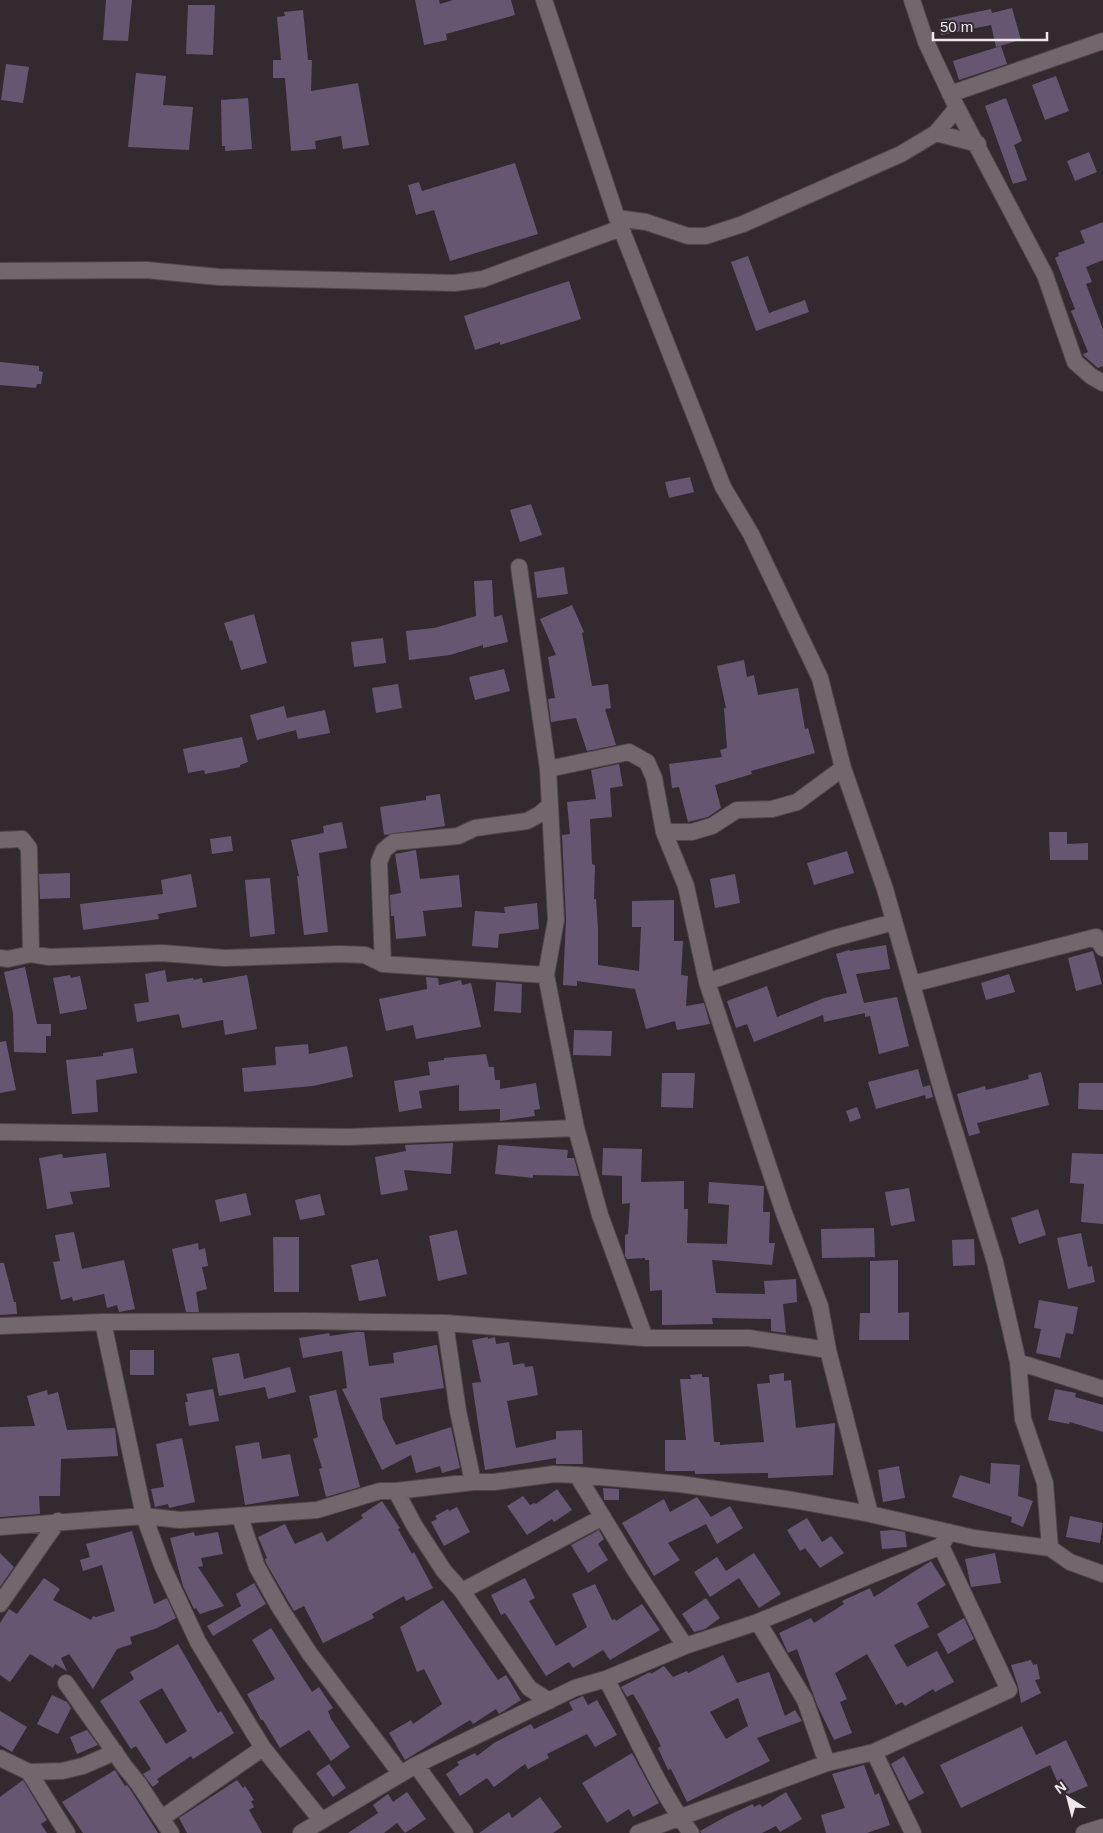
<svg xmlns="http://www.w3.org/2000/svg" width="1103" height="1833" viewBox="0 0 1103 1833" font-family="Arial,sans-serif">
<rect width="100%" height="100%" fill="#332a2f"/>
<path fill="#675672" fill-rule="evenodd" d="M106,0H132L128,41L103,40Z
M415,0H439L440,4L453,0H511L515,15L446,34L447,40L424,45Z
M188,5H215L213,55L186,54Z
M1012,8L1021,40L996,47L991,25L941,35L939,20L991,9L992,13Z
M303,10L308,60H312L311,91L358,83L369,145L343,149L341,136L315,141L316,149L291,151L285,78H273V60H281L277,17L285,16L284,12Z
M1001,46L1007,64L959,80L953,61Z
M6,64L29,67L23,103L1,100Z
M136,73L166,76L163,105L193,107L189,150L128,147Z
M1056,76L1069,111L1045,120L1032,85Z
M248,98L252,149L225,151V146H222L221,100Z
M1006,98L1022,141L1014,145L1027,180L1013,184L985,106Z
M1089,152L1097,172L1075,181L1067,161Z
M515,163L538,234L450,261L434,210L416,215L408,185L419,182L422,191Z
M1103,222V260L1086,267L1092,282L1086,284L1103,329V366L1098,368L1084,356L1083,354L1088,352L1071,311L1075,309L1055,258L1059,256L1058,253L1085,243L1080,231Z
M748,256L769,313L805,300L809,312L756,331L731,262Z
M569,281L581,319L500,345V342L475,350L464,316Z
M0,362L39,366V371L43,372L41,384H37L36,388L0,385Z
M690,477L694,492L669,498L665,482Z
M531,504L542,535L520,542L510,510Z
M564,567L568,594L537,598L534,572Z
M492,580L494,617L502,615L508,642L483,648V645L450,655L409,660L406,631L434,628L476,616L474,581Z
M572,605L584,632L582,633L592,686L608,684L611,708L605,709L616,745L587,751L576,718L551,722L548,699L555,698L548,657L556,655L540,619Z
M254,614L267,663L241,670L232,640L230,641L224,623Z
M383,638L386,663L354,667L351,642Z
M744,660L747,677L754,675L758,695L798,688L805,729L808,728L815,753L751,771L752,774L715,785L721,808L708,817L688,822L679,787L672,788L669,764L722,757L720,750L727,748L724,708H726L717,666Z
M504,669L510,691L475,700L469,677Z
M398,684L402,708L376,713L372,688Z
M284,706L287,718L325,710L330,733L298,739L296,730L257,740L250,715Z
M242,737L248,762L240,765V767L205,774L204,770L188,773L183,749Z
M619,764L623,786L610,788L612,817L590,819L592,864L595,865L594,899H596L598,928V965L639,971L641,927H632V901L674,900V941H683L681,975L688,976L686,1006L704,1003L710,1024L677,1030L675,1021L646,1029L635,989L577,981V986L563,985L566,919L562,835L570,834L567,802L596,799L591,770Z
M440,794L445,826L384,835L380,807L426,800V796Z
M342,822L347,848L319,853L328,932L304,935L297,876H299L291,840L324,833L323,826Z
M1049,832H1067V844L1088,843V860H1050Z
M231,836L233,851L212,854L210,839Z
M416,850L420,879L459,875L462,907L423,911L426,936L396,939L394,916H391L390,895L401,893L395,854Z
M847,851L854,873L814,885L807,863Z
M70,873V898L40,899L39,874Z
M191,874L197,907L158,914L159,919L83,930L80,904L163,894L161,880Z
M735,874L740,903L715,908L710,879Z
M270,878L275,934L250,937L245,880Z
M537,903L539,929L499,934L498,948L472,946L475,911L505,913L504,907Z
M886,945L890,969L856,974L864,1003L897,997L909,1046L879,1054L870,1016L865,1017V1013L824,1022L823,1015L754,1042L747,1024L736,1028L727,1001L767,986L777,1017L824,998L847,993L836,954L849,950L850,951Z
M1093,951L1102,984L1076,991L1068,958Z
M25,967L37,1024H51V1036H46V1053L14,1052L13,1013L4,972Z
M165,970L167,982L193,978L194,980L202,978L203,983L247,975L257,1029L225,1035L223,1020L182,1028L179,1014L137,1022L134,1004L149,1002L145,974Z
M1009,974L1015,992L986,1000L981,983Z
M70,975L71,978L80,976L87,1009L60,1014L53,978Z
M426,977L438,978L439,985L461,980L462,985L471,983L481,1027L416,1039L413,1025L386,1031L379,999L427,989Z
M496,982L522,984L521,1013L494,1011Z
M574,1030L612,1031L611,1056L573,1055Z
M6,1041L16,1090L0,1093V1042Z
M308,1044L309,1054L347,1046L353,1077L313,1086L244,1092L242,1068L276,1065L275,1047Z
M133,1048L137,1073L96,1080L98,1112L72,1114L66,1060L103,1056V1053Z
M486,1054L489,1067H494L495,1080H500V1089L536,1083L540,1109L534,1110L535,1116L500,1121V1109L459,1111V1085L419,1091L422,1108L399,1112L394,1081L430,1075L428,1062L444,1060V1058Z
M918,1069L925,1095L876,1109L868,1082Z
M1041,1072L1049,1105L977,1123L980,1133L969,1136L957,1094L985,1086L986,1090L1029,1079L1028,1075Z
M662,1073H695L693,1108L661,1107Z
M1079,1083H1103V1110L1078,1109Z
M930,1085L933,1097L926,1099L923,1087Z
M857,1107L861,1118L850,1122L846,1111Z
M453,1143L451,1174L404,1170L408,1190L381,1195L375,1157L406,1151L405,1145Z
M498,1145L568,1150L567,1158H574L579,1176L533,1175V1178L495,1174Z
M603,1148L642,1149L641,1182L684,1181V1209H688L687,1243L727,1244L729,1205L708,1203L709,1182L764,1186L763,1212H770L769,1243H775L772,1265L712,1260L716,1293L765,1294L764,1281L796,1279L797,1302L783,1304L786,1333L771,1331V1319L712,1318L713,1324L662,1325V1290L650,1291L649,1260H645V1258L627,1259L625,1256V1235L628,1234L630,1203L622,1204V1176L602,1175Z
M106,1153L110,1187L70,1192L73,1204L47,1209L39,1158L62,1154L63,1158Z
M1072,1153L1103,1154V1224L1081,1222L1084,1184L1070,1183Z
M909,1188L915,1221L891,1226L885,1192Z
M246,1193L251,1215L220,1222L215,1200Z
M320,1194L325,1215L300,1220L295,1200Z
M1038,1209L1046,1235L1019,1244L1011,1218Z
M874,1228L875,1257L822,1258L821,1229Z
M457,1230L467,1274L438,1281L429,1236Z
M74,1232L82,1269L124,1260L135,1309L119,1312L117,1305L107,1308L104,1294L73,1301L72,1297L61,1300L53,1262L60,1261L55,1235Z
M1081,1233L1088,1267L1092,1266L1095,1282L1068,1289L1057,1238Z
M273,1237H299V1292H274Z
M974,1239L975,1265L953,1266L952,1240Z
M198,1243L199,1250L205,1248L208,1266L202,1267L207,1289L196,1292L199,1312H186L172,1249Z
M378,1259L386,1296L359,1301L351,1265Z
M898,1260V1313L909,1312V1340H859L860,1313H870V1261Z
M0,1263H4L14,1302H16L17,1314L0,1315Z
M1039,1300L1078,1307L1073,1334L1066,1333L1060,1358L1036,1353L1041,1329L1034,1328Z
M356,1332H364L369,1366L394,1363L393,1353L437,1345L444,1388L380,1398L383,1419L396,1445L451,1427L460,1468L442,1473L440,1466L416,1473L411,1455L382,1470L342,1389L347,1388L342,1351L303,1358L299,1338L329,1333L330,1336Z
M488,1337V1339L495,1337L496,1344L509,1342L513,1365L524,1363L525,1367L533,1366L538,1395L507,1401L516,1448L556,1439V1431L582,1430L583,1464H556V1458L485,1470L472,1383L481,1382L472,1340Z
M130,1350H154V1375H130Z
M239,1353L244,1379L290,1367L296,1392L268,1399L265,1387L219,1396L212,1358Z
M784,1373V1381L791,1380L796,1428L835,1423L833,1475L768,1478V1473L695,1474V1471H665V1440H686L680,1379H691L690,1375L702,1374V1377H709L714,1442H720V1445L764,1442L757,1384L770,1383L769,1375Z
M213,1389L219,1421L189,1426L185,1402H188L186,1394Z
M1055,1389L1076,1393L1075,1397L1103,1405V1432L1070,1422L1069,1424L1048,1420Z
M47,1390L48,1395L58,1392L67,1430L115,1428L118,1456L61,1459L60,1496H39L40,1514L0,1517V1427L35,1426L27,1396Z
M336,1390L360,1487L326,1497L319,1469L322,1468L313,1439L318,1437L309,1396Z
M182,1438L195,1502L169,1508L168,1504L155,1507L151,1489L164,1487L156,1444Z
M259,1442L262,1459L290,1454L299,1496L245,1505L235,1446Z
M991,1463L1020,1465L1018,1496L1033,1501L1023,1527L1011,1522L1012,1517L952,1497L960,1475L990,1484Z
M899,1466L905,1498L883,1502L878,1470Z
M603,1488L619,1489V1500H604Z
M557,1489L572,1510L554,1522L552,1519L527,1535L507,1506L523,1496L530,1505L534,1503L536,1504Z
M697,1497L711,1517L730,1506L743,1528L717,1544L706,1524L668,1543L680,1560L654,1576L622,1523L664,1499L670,1512Z
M382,1501L400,1528L398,1529L412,1554L414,1552L433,1588L406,1601L404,1596L372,1614L374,1618L323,1643L304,1606L294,1611L291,1606L266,1563L265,1559L267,1558L258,1537L285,1524L295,1544L322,1532L327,1542L363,1518L361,1515Z
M457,1507L470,1532L444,1546L431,1522L437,1519L435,1516L448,1509L449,1511Z
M1070,1516L1103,1523L1100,1543L1066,1537Z
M807,1518L822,1542L831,1536L844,1553L820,1568L805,1548L800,1551L787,1530Z
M599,1530L604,1539L598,1544L608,1560L588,1573L571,1545Z
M894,1530L905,1532L907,1547L882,1549L880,1531Z
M132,1531L154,1604L167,1598L176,1618L157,1628L130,1637L132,1644L117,1649L93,1689L69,1654L61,1658L67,1671L55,1664L53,1668L30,1654L10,1682L0,1675V1623L9,1609L17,1614L44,1578L60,1589L53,1600L91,1620L93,1616L96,1617L115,1611L102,1565L83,1571L80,1560L90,1557L86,1544Z
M194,1532L195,1536L218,1532L223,1554L201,1558L203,1566L198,1567L224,1606L200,1614L196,1608L194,1609L183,1586L170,1538Z
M0,1553L14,1567L0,1587Z
M754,1553L781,1594L759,1608L739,1578L710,1597L694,1572L717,1557L726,1571Z
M995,1553L1001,1583L971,1587L965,1559Z
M931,1561L946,1585L917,1603L929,1627L894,1645L907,1667L937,1651L954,1682L935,1692L933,1689L905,1706L902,1702L896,1705L867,1654L835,1673L847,1699L840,1702L852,1733L834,1740L817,1705L797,1649L788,1653L779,1633L811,1618L814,1623L844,1604L842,1601L870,1588L874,1597Z
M525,1578L535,1598L529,1601L556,1646L587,1627L572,1594L595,1584L612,1620L615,1619L616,1621L642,1604L660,1630L610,1660L603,1650L573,1668L569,1662L546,1676L505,1613L501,1615L491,1595Z
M254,1583L266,1604L213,1636L207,1626L241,1606L236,1594Z
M706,1598L720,1618L705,1629L694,1632L682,1614Z
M443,1600L498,1680L506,1675L521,1700L499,1714L496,1709L473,1724L470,1720L405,1760L389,1733L411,1720L413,1724L442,1704L424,1669L417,1672L400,1627Z
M964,1618L974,1639L948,1654L937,1634Z
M271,1628L312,1692L319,1687L333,1708L328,1711L331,1719L350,1747L331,1761L309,1730L280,1748L263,1720H261L247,1694L275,1679L252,1640Z
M178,1644L218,1713L221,1711L234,1733L193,1759L191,1756L157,1779L159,1782L153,1787L143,1774L151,1769L136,1746L131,1749L100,1701L134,1679L130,1672ZM162,1688L187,1731L166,1744L139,1701Z
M723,1655L737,1683L769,1672L785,1716L795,1710L802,1721L757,1738L770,1761L687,1802L671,1769L668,1770L658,1748L661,1746L642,1709L633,1694L627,1697L621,1687L650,1672L651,1674L664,1666L673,1677L687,1671L688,1673ZM738,1698L748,1726L726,1739L710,1712Z
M1031,1660L1033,1665L1037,1664L1040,1679L1035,1680L1041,1693L1021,1703L1018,1686L1011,1665Z
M52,1695L67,1702L71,1708L58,1734L37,1724Z
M583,1696L588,1705L597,1700L617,1735L595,1747L587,1734L547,1754L549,1758L528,1769L525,1764L494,1787L487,1778L460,1796L446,1774L459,1765L457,1762L475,1753L477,1756L494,1743L531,1724L534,1729L573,1710L569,1702Z
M0,1711L27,1727L12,1752L0,1745Z
M1022,1726L1036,1755L1066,1740L1088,1786L1064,1796L1050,1765L961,1808L940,1765Z
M87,1730L98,1745L77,1754L70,1737Z
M632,1753L659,1803L633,1817L629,1809L607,1823L582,1783Z
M904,1756L924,1793L909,1801L891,1764Z
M329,1764L346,1788L333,1797L316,1773Z
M864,1765L875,1795L879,1793L890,1825L867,1833H826L821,1815L845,1808L832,1774Z
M115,1770L125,1786L127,1785L130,1789L158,1833H83L62,1802Z
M23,1780L47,1820L41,1824L47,1833H0V1797Z
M237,1780L243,1788L245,1786L254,1800L251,1801L254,1807L249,1810L262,1833H187L179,1818Z
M407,1792L426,1819L405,1833L397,1823L384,1833H348L378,1813L373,1805L388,1794L393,1802Z
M786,1792L802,1819L780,1832L776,1826L762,1833H701L700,1831L727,1816L753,1804L754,1807L760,1804L762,1807Z
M540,1797L562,1827L553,1833H479L509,1812L512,1818Z"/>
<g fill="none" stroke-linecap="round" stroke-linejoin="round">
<g stroke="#4e464a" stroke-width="18">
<path id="minor" d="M544,0L617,218L723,487L751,534L820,678L843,768L885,889L943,1094L995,1262L1018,1362L1023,1419L1045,1483L1050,1548
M912,0L926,42L957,108L1045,275L1075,362L1091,376L1103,383
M950,94L1103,41
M936,133L978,144
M617,218L646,222L688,236H706L743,224L901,154L936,133L957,108
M0,271L146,270L219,277L455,283L483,279L621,228
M519,567L548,769L556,920L546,975L576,1128L600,1215L645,1338
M548,769L629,752L647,762L654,778L664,832L686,886L707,982L784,1213L820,1306L828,1350L870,1514
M664,832H692L712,826L737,810L772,809L797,802L843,768
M0,840L22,839L29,848L31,954
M0,958L8,959L31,954L49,957L162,953L224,958L340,954L365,955L383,964L546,975
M383,964L379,862L384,850L394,842L458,836L475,828L527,821L540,814L550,805
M707,982L831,939L894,922
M912,984L1096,937L1103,948
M0,1132L348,1137L576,1128
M103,1322L144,1516L162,1565L198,1642L263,1748L321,1820
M445,1323L458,1411L473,1482
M0,1326L103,1322L306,1321L445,1323L645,1338H749L828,1350
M1018,1362L1103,1389
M577,1475L635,1570L685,1646
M396,1491L414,1525L444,1571L462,1591L529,1688L549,1701
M240,1517L257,1567L280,1608L310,1654L401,1774
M0,1527L144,1516L180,1520L317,1510L380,1491H396L473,1482H494L554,1474L577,1475L680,1484L793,1500L870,1514L974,1538L1050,1548L1070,1562L1103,1574
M462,1591L603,1517
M0,1604L58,1521
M758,1622L805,1700L827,1763
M606,1679C634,1730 656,1786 691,1833
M66,1683L125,1767L138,1783L171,1833
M874,1752L913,1833
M0,1758L29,1772L62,1771L83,1766L115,1752
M416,1765L465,1833
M29,1772L67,1833
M162,1818L263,1748
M301,1833L416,1765L575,1688L606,1679L685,1646L758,1622L941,1546L949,1532
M638,1833L827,1763L874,1752L1009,1690L941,1546
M1084,1833L1103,1827"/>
</g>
<use href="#minor" stroke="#72676d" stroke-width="16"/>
</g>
<g transform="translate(1068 1798) rotate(324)" stroke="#332a2f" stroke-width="4" paint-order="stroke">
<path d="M0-4L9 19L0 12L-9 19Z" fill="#eee8eb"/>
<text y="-8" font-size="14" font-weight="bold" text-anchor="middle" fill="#eee8eb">N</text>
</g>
<path d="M933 32v8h114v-8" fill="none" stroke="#eee8eb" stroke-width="2.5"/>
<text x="940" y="32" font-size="15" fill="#eee8eb" stroke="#332a2f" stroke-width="4" paint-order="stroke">50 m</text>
</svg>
